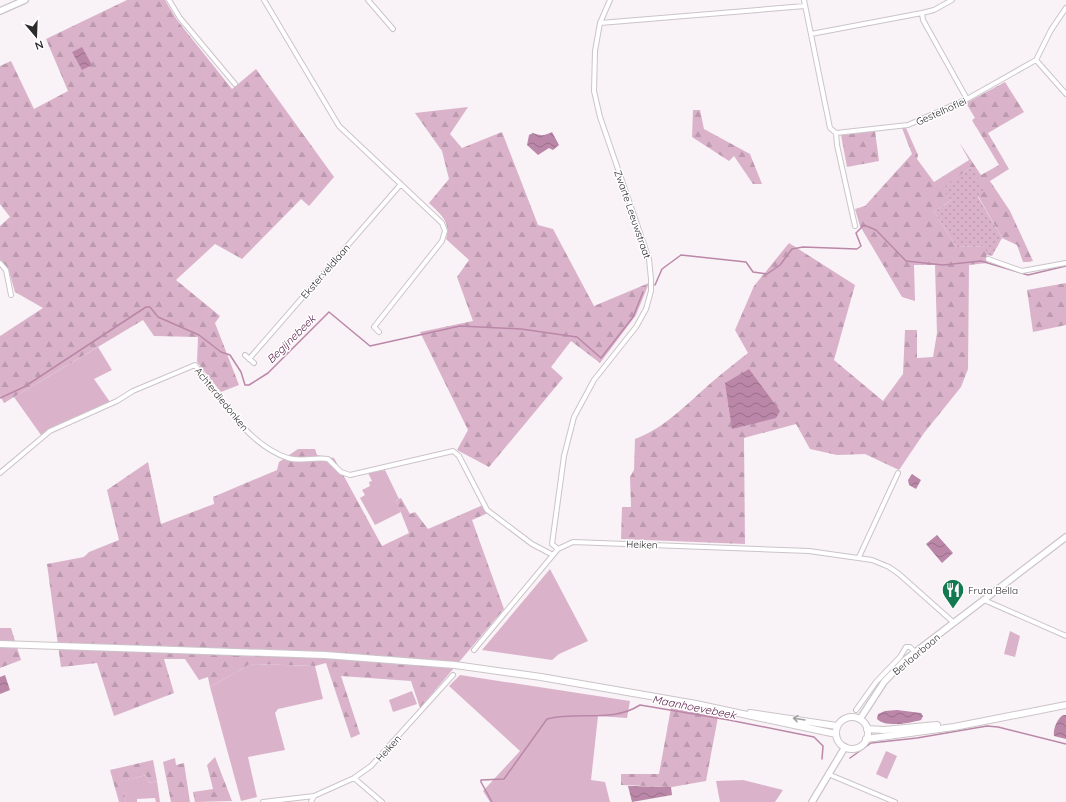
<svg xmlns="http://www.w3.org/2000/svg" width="1066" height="802" viewBox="0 0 1066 802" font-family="Quicksand,sans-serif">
<defs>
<pattern id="forest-firs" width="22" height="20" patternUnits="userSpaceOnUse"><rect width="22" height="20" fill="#dab3cb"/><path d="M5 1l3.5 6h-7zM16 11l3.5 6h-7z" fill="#bb9aaf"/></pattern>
<pattern id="garden-dots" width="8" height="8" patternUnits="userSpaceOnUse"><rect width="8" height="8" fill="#dab3cb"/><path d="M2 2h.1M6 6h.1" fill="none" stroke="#bb9aaf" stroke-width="1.8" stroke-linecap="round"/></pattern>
<pattern id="water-waves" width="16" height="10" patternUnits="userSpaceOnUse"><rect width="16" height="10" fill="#bb87a8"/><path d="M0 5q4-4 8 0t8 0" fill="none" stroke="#986f89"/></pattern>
</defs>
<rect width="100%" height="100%" fill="#f9f2f6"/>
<path fill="#dab3cb" d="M98,347L112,370L94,379L110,402L51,428L41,435L14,397Z
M385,470L399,499L396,500L401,512L375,525L360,498L365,495L362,490L370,486L369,482L372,481L368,473Z
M550,569L588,641L559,654L552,660L482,650Z
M1010,631L1020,636L1015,657L1004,654Z
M250,664L315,666L323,699L278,709L275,713L285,750L248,757L257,797L241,801L210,687Z
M460,675L630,701L627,718L598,716L591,780L605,782L610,802H490L483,791L520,751L449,686Z
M412,691L417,704L393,712L389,700Z
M886,751L897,756L887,779L876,774Z
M146,775L149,783L157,781L160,802H156L155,798L137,799V802H126L120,782Z
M743,780L783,790L775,802H720L716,781Z"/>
<path fill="url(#forest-firs)" d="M127,0H165L177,20L232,89L256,69L334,177L309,206L301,199L242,259L215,244L176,280L220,316L215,323L239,385L221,392L197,362L198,337L154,336L143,320L4,403L0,396V336L43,308L15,292L8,268H0V226L10,217L0,204V66L11,61L34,109L68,91L46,39Z
M1005,82L1024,112L988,133L1009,169L990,181L1010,211L1033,261L1029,262H1023L1017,245L1002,238L978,196L971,167L943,189L951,200L934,212L957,247L986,246L987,263L969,265L968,369L961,387L924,433L899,470L865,454L837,455L810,449L796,424L744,438L745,544L621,539L622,507H631L630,477L634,470L635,439C665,428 688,403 712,382C724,372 736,362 748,353L735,330L754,286L789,243L855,285L834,360L883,401L903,374L905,330H917V358L933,357L937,333L935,265H914L915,301L902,297L860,226L855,209L865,206L912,154L902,128H906L918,155L917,159L934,182L969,160L959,142L981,175L999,165L972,120L975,118L966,103Z
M468,107L450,134L462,148L502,132L538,225L553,229L594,306L649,283L636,315L600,363L571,341L551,367L563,378L489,467L457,450L468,430L420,332L473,321L457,277L469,260L446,239C451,221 441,215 429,203L449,179L442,151L415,113Z
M693,110H700L704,129L750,154L762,184H753L734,156L729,161L692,137Z
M875,131L879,161L847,167L841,135Z
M1066,283V325L1033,332L1027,290Z
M298,449H315L317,455L334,458L382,546L409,533L396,500L401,498L410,514L415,512L428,529L483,505L488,513L472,520L504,609L420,708L411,681L341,676L360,734L351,738L326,663L315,666L250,664L210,687L208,677L199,680L185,659H164L174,693L114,716L97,663L61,667L47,564L84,557L89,552L119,540L107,490L148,462L161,524L214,504L213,497L277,470L279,462Z
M0,628H11L21,660L0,668Z
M671,708L718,717L706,781L672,787L621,785V774H659Z
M215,757L232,801L195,802L193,792L213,789L207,765Z
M175,758L176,765L184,763L190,802H171L163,762Z
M153,760L157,781L149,783L146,775L121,782L126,802H119L110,770Z"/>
<path fill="url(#garden-dots)" d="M971,167L985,191L978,197L1002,238L992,256L986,255V246L957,247L934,212L951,200L942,189Z"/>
<path fill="url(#water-waves)" d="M82,47L92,65L82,70L72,52Z
M552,132L559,145L553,150L549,148L538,155L527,145L529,135L533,133C541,136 544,136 552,132Z
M749,369L780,411L776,418L732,429L725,383Z
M912,474L921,480L916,489L909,485L908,480Z
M937,535L953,553L942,563L926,544Z
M5,675L10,690L0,694V677Z
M897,710L921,713L923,716L921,720C910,723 886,728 877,719L878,714L885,711Z
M1063,715H1066V739L1054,736C1053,729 1057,719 1063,715Z
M628,786L671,787L672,795L632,802Z"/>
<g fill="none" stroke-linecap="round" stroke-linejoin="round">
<path stroke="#bb87a8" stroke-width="1.5" d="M655,285L662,269L681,255L746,262L753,272L767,274L780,265L792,249L803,247L857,249L861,246L856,233L864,225L876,230L906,261L943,265L981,261L1028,275L1066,266
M0,398L24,387L146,307H150L158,317L199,335L221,352L230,355L241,372L245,385H249L268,373L329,312L370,346L460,326L521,329L577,337L601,358L633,317L643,292
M850,758L871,743L917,738L987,726L998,727L1066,744
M492,802L481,782V780L504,779L547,719C578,711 612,723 640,705L729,720L814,737L823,746L822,759"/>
<g stroke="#cbc4c9" stroke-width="6">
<path id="street" d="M169,0L180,18L235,84
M264,0L339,126L442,223L445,231L442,241L374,327L379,332
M368,0L393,29
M804,0L830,128L836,133L908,125L967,99L1036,60L1051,30L1066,8
M922,13L934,10L952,0
M600,23L805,6
M811,34L922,13L923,20L967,99
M1036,60L1066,94
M836,133L837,145L855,226
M988,259L1022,271L1066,263
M0,263L6,270L11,295
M245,355L254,363
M249,359L401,184
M0,473L50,431L117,401L133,391L195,365C220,397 247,445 288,458C301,462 315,457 328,459L341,472L350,475L453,451L459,456L487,510L532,544L553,555
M558,549L552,544L564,456L574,417L594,380L636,327L646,309L651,291V279L649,259L600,117L594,91L595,51L600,23L610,0
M859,557L898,473
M984,600L1066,636
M474,650L558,549L573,542L809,551L872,560L889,567L899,574L953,622
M856,710L876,682L900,657L906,647H910L915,652
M828,774L895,802
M354,778L382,802
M263,802L314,796
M311,802L314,796L354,778L371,766L453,675"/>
</g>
<g stroke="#cbc4c9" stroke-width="8">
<path id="secondary" d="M0,11L25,0
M860,719L884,682L905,660L1066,537
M812,802L845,747"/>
</g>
<g stroke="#cbc4c9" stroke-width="8">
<path id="primary" d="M0,644L325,655L455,665L541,677L696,704L836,734
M750,713L837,726
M836 733a16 16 0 1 1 32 0a16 16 0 1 1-32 0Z
M867,729L884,730L937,725
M866,739L954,727L1066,705"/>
</g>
<use href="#street" stroke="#fff" stroke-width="4"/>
<use href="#secondary" stroke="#fff" stroke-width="5.5"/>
<use href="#primary" stroke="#fff" stroke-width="6"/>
</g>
<defs><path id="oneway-shaft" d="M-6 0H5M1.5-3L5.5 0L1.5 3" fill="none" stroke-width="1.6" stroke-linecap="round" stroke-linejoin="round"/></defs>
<use stroke="#a1a0a0" href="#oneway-shaft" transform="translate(799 719) rotate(-171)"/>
<defs>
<g id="restaurant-pin" transform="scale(1.15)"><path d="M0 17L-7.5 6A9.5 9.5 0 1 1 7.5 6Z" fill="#127951" stroke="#fff"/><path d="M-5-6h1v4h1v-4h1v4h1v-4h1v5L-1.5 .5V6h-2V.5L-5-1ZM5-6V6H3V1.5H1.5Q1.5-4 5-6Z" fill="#fff"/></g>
</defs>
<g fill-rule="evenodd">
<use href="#restaurant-pin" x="953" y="590"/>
</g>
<g text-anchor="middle" stroke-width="3" stroke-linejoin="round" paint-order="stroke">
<g font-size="10" fill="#2e2b2d" stroke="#fff">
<text transform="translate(941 111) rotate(-24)" y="4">Gestelhoflei</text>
<text transform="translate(633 214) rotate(71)" y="4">Zwarte Leeuwstraat</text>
<text transform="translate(325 271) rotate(-49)" y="4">Eksterveldlaan</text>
<text transform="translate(222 399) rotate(51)" y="4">Achterdiedonken</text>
<text transform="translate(642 544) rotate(2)" y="4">Heiken</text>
<text transform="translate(916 654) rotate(-40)" y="4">Berlaarbaan</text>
<text transform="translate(388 748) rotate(-48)" y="4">Heiken</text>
</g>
<g font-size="10" fill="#2e2b2d" stroke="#fff" text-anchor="start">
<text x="968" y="594">Fruta Bella</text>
</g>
<g font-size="11" font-style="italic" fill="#5a1c48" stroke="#fff">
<text transform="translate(291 339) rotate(-45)" y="4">Begijnebeek</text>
<text transform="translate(694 707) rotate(11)" y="4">Maanhoevebeek</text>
</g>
</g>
<g transform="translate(36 36) rotate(161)" stroke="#ffffff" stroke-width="3" paint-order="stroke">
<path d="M0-3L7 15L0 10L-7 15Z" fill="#2e2b2d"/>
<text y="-6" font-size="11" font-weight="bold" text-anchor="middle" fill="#2e2b2d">N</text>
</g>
</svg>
